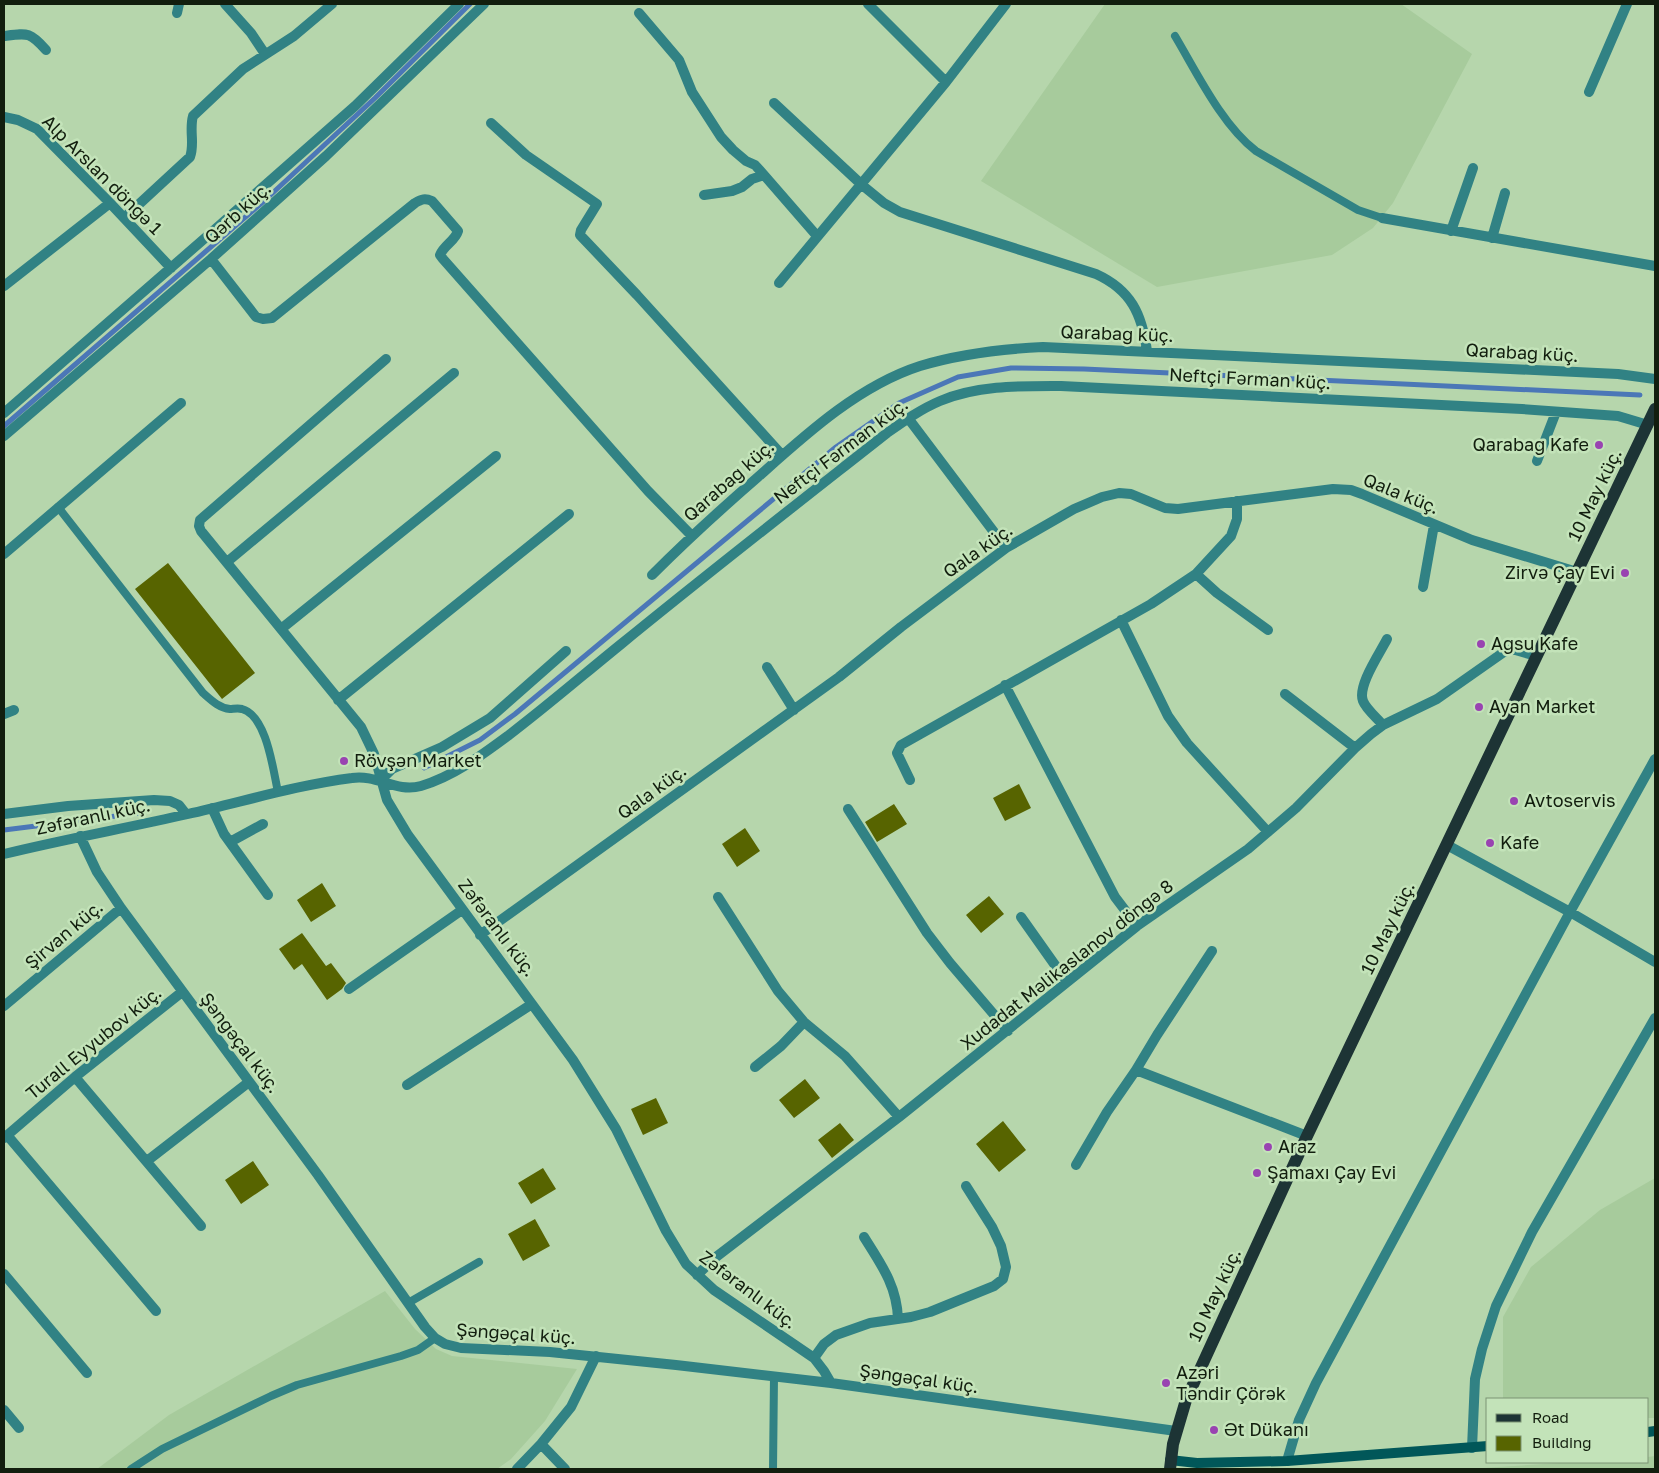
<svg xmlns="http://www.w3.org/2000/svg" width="1659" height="1473" viewBox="0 0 1659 1473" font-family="'Golos Text',sans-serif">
<rect width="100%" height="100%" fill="#b6d6ac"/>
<path fill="#a7cb9c" d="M1105,4H1401L1472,54L1393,203L1373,228L1332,255L1157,287L981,181Z
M1655,1178V1418H1648V1399H1503V1317L1531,1267L1600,1210Z
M385,1291L415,1329L436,1349L452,1356L577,1369L545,1421L511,1459L497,1469H97L169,1415Z
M1655,1456V1469H1467L1575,1462H1648V1457Z"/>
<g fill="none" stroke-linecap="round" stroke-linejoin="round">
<path stroke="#4b77b7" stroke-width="5" d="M4,426L264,201L375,98L470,4
M424,768L480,740L515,714L836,447L899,403L958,377L1011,368L1084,369L1640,395
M4,830L140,813"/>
</g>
<path fill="#576400" d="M168,563L255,673L222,699L135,589Z
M1019,784L1031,808L1005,821L993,798Z
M894,804L907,824L877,842L865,822Z
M745,828L760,851L737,867L722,844Z
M322,883L336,906L311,922L297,900Z
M989,896L1004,914L981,933L966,915Z
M302,933L326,966L331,963L346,983L342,989L327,1000L302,964L294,970L279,949Z
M805,1079L820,1098L794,1118L779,1100Z
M656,1098L668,1123L643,1135L631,1109Z
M1003,1121L1026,1150L999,1172L976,1144Z
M840,1123L854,1140L832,1158L818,1140Z
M253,1161L269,1185L241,1204L225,1180Z
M543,1168L556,1189L531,1204L518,1183Z
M535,1219L550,1246L523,1261L508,1234Z"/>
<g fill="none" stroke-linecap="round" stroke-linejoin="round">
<path stroke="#318284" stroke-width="8" d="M1175,36C1197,73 1222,125 1256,151L1358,210L1382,218
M58,507L203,693C211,700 219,708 230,709C233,709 238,708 242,709C267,716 273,770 278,792
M408,1303L479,1262
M131,1469L162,1449L271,1396L297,1385L401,1356L418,1350L435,1338
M773,1469L774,1376"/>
<path stroke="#318284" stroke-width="10" d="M225,4L251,33L265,54
M868,4L946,82
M177,13L179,4
M639,13L679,60L692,92L721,137L733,150L746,161L755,165L764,175L817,236
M4,36C28,33 30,32 46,50
M1589,92L1627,4
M774,103L862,185L884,203L900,212L1096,274C1131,290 1142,314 1147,351
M4,117L18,120L37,129L110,203L171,268
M491,123L526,155L597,204L581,230L580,235L637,295L782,455
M704,195L732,191L742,187L752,179L764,175
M124,218L190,157C195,144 189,130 193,116L243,69L294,36L332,4
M1382,218L1655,266
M1451,231L1473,168
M1492,238L1505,193
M211,259L256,317L263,319L272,318L415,203C422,199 425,198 432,201L458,231C455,241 444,245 440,255L443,259L648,491L691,535
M779,283L946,82L1006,4
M4,286L110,203
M386,359L200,520L199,526L201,531L361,727L374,754L387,800L408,835L573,1060L616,1129L666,1231L686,1264L714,1290L814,1358L824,1371L831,1383
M4,413L212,232L355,106L459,4
M908,418L1006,548
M4,436L211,259L326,156L484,4
M1537,461L1556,412
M4,554L181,403
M227,562L454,373
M1196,574L1217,593L1268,630
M652,575C687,540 721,509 758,477C805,435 858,386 920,366C960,354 1002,349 1043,347L1618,374L1655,379
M1423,587L1434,525
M1121,620L1168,716L1187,743L1268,832
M281,629L496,456
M767,667L794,710
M1005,685L1115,897L1137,926
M1285,694L1355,748
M338,700L569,514
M4,714L14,710
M1383,725C1377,718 1366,709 1363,701C1357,686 1380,653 1387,639
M910,780L897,753L901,745L1151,604L1196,574L1231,536L1237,519V501
M380,781L392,769L442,747L490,718L566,651
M212,808L224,834L268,895
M848,809L927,933L950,963L1008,1031
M4,814L68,806L154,800L170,801L179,805L186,814
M80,836L97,872L121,908L318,1175L425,1327L435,1338L445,1344L461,1348L550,1352L676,1365L831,1383L1176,1431
M230,842L263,824
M1447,845L1570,912L1655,962
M4,854C65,839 127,828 188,814C242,802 297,785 352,778C377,774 396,793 421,786C454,776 482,755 509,735C547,706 583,675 620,645C708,573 798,503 887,433C904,421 921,409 940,401C978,385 1021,386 1061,386L1522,409L1618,416L1648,425
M718,897L778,991L804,1022L845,1056L899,1117
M1021,917L1067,982
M480,935L839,677L901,627L1006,548L1074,509L1102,497L1119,493L1131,494L1165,508L1178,509L1333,489L1351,490L1362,494L1472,540L1577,572
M349,989L462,910
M4,1006L121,908
M755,1067L781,1046L804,1022
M1136,1070L1307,1136
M75,1077L201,1226
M407,1085L532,1004
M7,1135L156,1311
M4,1138L75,1077L182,992
M147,1161L249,1082
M1076,1165L1107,1112L1136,1070L1157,1035L1212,951
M864,1237C881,1264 897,1286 898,1319
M4,1274L87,1373
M697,1275L716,1257L899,1117L1137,926L1248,849L1296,808L1355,748L1371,734L1383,725L1437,699L1504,652L1512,649L1536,656
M814,1358L824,1344L836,1335L870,1323L911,1317L930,1312L994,1286L1003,1279L1006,1267L1001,1246L992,1227L966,1186
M4,1410L19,1428
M541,1444L565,1469
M1472,1448L1475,1379L1482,1349L1496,1306L1532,1232L1655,1018
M1287,1461L1299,1420L1316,1383L1570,912L1655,759
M517,1469L541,1444L571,1407L596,1356"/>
<path stroke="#015759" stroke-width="10" d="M1648,1432L1655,1431
M1170,1460L1197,1463L1287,1461L1488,1446"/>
<path stroke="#1d3435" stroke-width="12" d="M1170,1469L1173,1444L1186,1400L1307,1136L1655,409"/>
</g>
<g fill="#9943b1" stroke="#c3e3b9" stroke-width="2">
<circle cx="1599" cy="445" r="5"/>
<circle cx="1625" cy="573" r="5"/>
<circle cx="1481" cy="644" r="5"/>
<circle cx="1479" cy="707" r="5"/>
<circle cx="344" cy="761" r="5"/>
<circle cx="1514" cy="801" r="5"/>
<circle cx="1490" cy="843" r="5"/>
<circle cx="1268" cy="1147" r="5"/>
<circle cx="1257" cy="1173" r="5"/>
<circle cx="1166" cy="1383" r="5"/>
<circle cx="1214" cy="1430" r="5"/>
</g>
<g text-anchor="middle" stroke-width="5" stroke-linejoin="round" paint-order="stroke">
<g font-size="18" fill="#121e0e" stroke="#c3e3b9">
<text transform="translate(102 175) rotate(45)" y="6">Alp Arslan döngə 1</text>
<text transform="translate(238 213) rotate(-42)" y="6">Qərb küç.</text>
<text transform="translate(1117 334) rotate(2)" y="6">Qarabağ küç.</text>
<text transform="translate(1522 353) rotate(3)" y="6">Qarabağ küç.</text>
<text transform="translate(1250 379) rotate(3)" y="6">Neftçi Fərman küç.</text>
<text transform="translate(841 451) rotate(-37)" y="6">Neftçi Fərman küç.</text>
<text transform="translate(729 481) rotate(-41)" y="6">Qarabağ küç.</text>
<text transform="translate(1401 494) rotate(22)" y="6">Qala küç.</text>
<text transform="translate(1595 495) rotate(-64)" y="6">10 May küç.</text>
<text transform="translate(978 551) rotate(-35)" y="6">Qala küç.</text>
<text transform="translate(652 792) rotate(-36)" y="6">Qala küç.</text>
<text transform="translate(93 817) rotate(-12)" y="6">Zəfəranlı küç.</text>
<text transform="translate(497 928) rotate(53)" y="6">Zəfəranlı küç.</text>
<text transform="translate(1388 928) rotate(-64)" y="6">10 May küç.</text>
<text transform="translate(64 935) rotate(-40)" y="6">Şirvan küç.</text>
<text transform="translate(1067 965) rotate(-38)" y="6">Xudadat Məlikaslanov döngə 8</text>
<text transform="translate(94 1043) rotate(-39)" y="6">Turall Eyyubov küç.</text>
<text transform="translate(240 1043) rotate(53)" y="6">Şəngəçal küç.</text>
<text transform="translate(748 1290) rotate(37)" y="6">Zəfəranlı küç.</text>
<text transform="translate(1215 1295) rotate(-65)" y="6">10 May küç.</text>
<text transform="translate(516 1334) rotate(4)" y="6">Şəngəçal küç.</text>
<text transform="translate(919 1379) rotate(8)" y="6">Şəngəçal küç.</text>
</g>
<g font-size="18" fill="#121e0e" stroke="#c3e3b9" text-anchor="start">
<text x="1589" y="451" text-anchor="end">Qarabağ Kafe</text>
<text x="1615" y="579" text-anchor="end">Zirvə Çay Evi</text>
<text x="1491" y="650">Ağsu Kafe</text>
<text x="1489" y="713">Ayan Market</text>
<text x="354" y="767">Rövşən Market</text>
<text x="1524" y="807">Avtoservis</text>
<text x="1500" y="849">Kafe</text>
<text x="1278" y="1153">Araz</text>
<text x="1267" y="1179">Şamaxı Çay Evi</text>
<text x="1176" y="1379">Azəri<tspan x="1176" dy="21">Təndir Çörək</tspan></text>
<text x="1224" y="1436">Ət Dükanı</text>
</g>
</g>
<rect width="1659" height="1473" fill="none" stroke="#121e0e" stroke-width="10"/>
<rect x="1486" y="1398" width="162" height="65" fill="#c3e3b9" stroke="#7c9475"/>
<rect x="1496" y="1414" width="25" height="8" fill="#1d3435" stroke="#7c9475"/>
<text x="1532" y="1423" font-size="15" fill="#121e0e">Road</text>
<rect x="1496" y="1436" width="25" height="15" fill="#576400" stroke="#7c9475"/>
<text x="1532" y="1448" font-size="15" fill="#121e0e">Building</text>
</svg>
